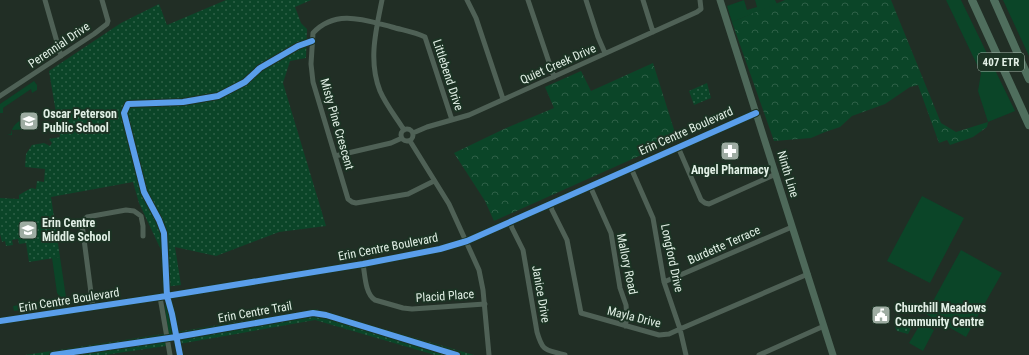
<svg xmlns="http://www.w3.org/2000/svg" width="1029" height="355" viewBox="0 0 1029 355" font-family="'Roboto Condensed',sans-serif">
<defs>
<pattern id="forest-crowns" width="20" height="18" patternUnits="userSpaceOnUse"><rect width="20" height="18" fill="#0b4528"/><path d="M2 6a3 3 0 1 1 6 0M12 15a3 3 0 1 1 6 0" fill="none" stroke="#2e6047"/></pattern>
<pattern id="park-dots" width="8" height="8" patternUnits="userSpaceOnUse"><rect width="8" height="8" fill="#0b4528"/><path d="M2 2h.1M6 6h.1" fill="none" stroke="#2e6047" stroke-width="1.8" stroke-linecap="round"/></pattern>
</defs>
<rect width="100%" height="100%" fill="#212e25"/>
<path fill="#0b4528" d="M744,0L747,10L757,7L755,0H775L777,4L732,22L727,6Z
M946,0H961L1015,111L988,122L978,91L981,73Z
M1003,0H1029V56Z
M34,81L37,85V90L32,93L31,89L3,108V113H0V104Z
M25,117H28L30,119L31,129L12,130V135H7L11,134C12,125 18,122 25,117Z
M922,196L964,218L930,283L887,261Z
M961,250L1002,273L966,337L926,314Z
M60,257L67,304H65L57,293L52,258Z
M47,301H49L51,306L14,311L13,306Z
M165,304H168L172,315L175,335L169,336L165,308Z
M921,323L934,330L923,351L909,343Z"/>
<path fill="url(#forest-crowns)" d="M785,0H891L941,123L956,132L988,122L987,127L973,137L950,145L947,140L939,143L918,85L910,87L885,104L852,116L840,127L825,132L811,138L774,141L732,22Z
M653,63L677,139L494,221L485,201L454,153L504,129L554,108L545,87L581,71L591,91Z"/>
<path fill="url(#park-dots)" d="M226,0H311L295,7L301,23L307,29L306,58L290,61L283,83L326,226L279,232L216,256L175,247L181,285L163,287L161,250L139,203L133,182L51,197L60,257L29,262L26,243L19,244L18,239L12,240L13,245L6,246L5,241L2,242L0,234V198L19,199V195L31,188L36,189L37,181L44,182L45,169L25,167L26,154L32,145L44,143L50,146L52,143L49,139L60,137L49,71L121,23L159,4L167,25Z
M707,83L711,98L694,105L689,91Z
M315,309L474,355H435L315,320L179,344L177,332Z
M904,319L911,320L914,323L908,334L897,331L895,327L899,320Z
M164,334L166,346L104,355H25Z"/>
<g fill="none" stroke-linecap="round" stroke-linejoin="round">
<path stroke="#4f6156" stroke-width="5" d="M45,0L61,56
M382,0C376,30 368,61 380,91C386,105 396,117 404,130
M467,0L476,18L503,99
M528,0L554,77
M586,0L598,37L605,53
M643,0L653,32
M0,96L94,34L107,24L108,21L102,0
M401 135a6 6 0 1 1 12 0a6 6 0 1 1-12 0Z
M413,133L427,127L469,115L697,12L701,9L700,0
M410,141L449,204L479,270L483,290L489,355
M678,147L701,200L705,203L709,204L776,174
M335,156L391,143L402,138
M631,168L653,218L664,282L680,329L686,355
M434,181L408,194L356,203L352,202L348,199L313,82L311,64L313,33C336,9 364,20 392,27C402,30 415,32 425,37L452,120
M590,186L611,233L620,288L626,305L627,318L625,326
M550,204L552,210L567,240L581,313L659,335L669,334L680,329L808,274
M510,222L512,228L523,250L537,332C543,353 546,349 565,355
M363,264C365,274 365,294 375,300L403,308L412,309L485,304
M664,282L792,227
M160,297L170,355
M93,308L82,224L84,220L87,217L126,210L134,211L141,216L143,226V236
M0,321L160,297L363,264L440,249L467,241L756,113
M759,355L824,326"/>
<path stroke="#4e695a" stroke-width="7" d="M720,0L833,355"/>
<path stroke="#4f6e5d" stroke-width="8" d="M972,0L1029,125
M994,0L1029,79"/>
<g stroke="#1c3324" stroke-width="8">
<path id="cycleway" d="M0,321L160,297L363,264L440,249L467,241L756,113
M53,355L176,337L313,313L326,315L457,355
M180,355L172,314L167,296L164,233L159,220L144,192L124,113L128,104L183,102L218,96L245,82L260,68L298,46L312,41"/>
</g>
<use href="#cycleway" stroke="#5a9eea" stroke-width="6"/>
</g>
<defs>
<g id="school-square" transform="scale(1)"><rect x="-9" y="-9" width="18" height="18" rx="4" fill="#9eaca2" stroke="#1c3324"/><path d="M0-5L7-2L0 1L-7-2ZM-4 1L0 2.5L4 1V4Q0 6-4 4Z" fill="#fff"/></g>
<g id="pharmacy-square" transform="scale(1)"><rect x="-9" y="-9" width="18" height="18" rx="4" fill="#9eaca2" stroke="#1c3324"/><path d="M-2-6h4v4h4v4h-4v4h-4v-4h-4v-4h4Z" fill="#fff"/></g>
<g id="civic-square" transform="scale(1)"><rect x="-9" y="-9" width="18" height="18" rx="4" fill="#9eaca2" stroke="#1c3324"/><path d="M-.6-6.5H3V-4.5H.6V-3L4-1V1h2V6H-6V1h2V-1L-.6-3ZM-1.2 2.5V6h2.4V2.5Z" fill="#fff"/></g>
</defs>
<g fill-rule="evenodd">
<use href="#school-square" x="29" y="121"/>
<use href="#pharmacy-square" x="730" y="151"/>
<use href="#school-square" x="28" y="230"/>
<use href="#civic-square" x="881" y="315"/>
</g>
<g text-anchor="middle" stroke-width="4" stroke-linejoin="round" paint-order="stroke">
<rect fill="#1c3324" stroke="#a7b7ac" stroke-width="1" x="978" y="53" width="46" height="18" rx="3"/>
<g font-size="11" font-weight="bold" fill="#e2f0e6">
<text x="1001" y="66">407 ETR</text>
</g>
<g font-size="12" fill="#e2f0e6" stroke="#1c3324">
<text transform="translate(59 45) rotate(-34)" y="4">Perennial Drive</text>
<text transform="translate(558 64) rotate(-24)" y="4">Quiet Creek Drive</text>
<text transform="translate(448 75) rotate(72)" y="4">Littlebend Drive</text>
<text transform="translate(337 124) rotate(74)" y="4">Misty Pine Crescent</text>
<text transform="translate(686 131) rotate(-24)" y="4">Erin Centre Boulevard</text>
<text transform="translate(788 174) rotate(73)" y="4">Ninth Line</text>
<text transform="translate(724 245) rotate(-24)" y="4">Burdette Terrace</text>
<text transform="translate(388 247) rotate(-11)" y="4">Erin Centre Boulevard</text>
<text transform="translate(672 258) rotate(78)" y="4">Longford Drive</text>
<text transform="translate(627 264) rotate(78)" y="4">Mallory Road</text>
<text transform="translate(541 294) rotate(80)" y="4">Janice Drive</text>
<text transform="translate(445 296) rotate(-4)" y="4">Placid Place</text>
<text transform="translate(69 300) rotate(-9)" y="4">Erin Centre Boulevard</text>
<text transform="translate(255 312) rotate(-10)" y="4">Erin Centre Trail</text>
<text transform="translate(634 317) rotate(14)" y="4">Mayla Drive</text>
</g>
<g font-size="12" font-weight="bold" fill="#e2f0e6" stroke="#1c3324" text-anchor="start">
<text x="43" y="118">Oscar Peterson<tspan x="43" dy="14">Public School</tspan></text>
<text x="730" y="174" text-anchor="middle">Angel Pharmacy</text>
<text x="42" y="227">Erin Centre<tspan x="42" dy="14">Middle School</tspan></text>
<text x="895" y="312">Churchill Meadows<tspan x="895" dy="14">Community Centre</tspan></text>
</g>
</g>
</svg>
